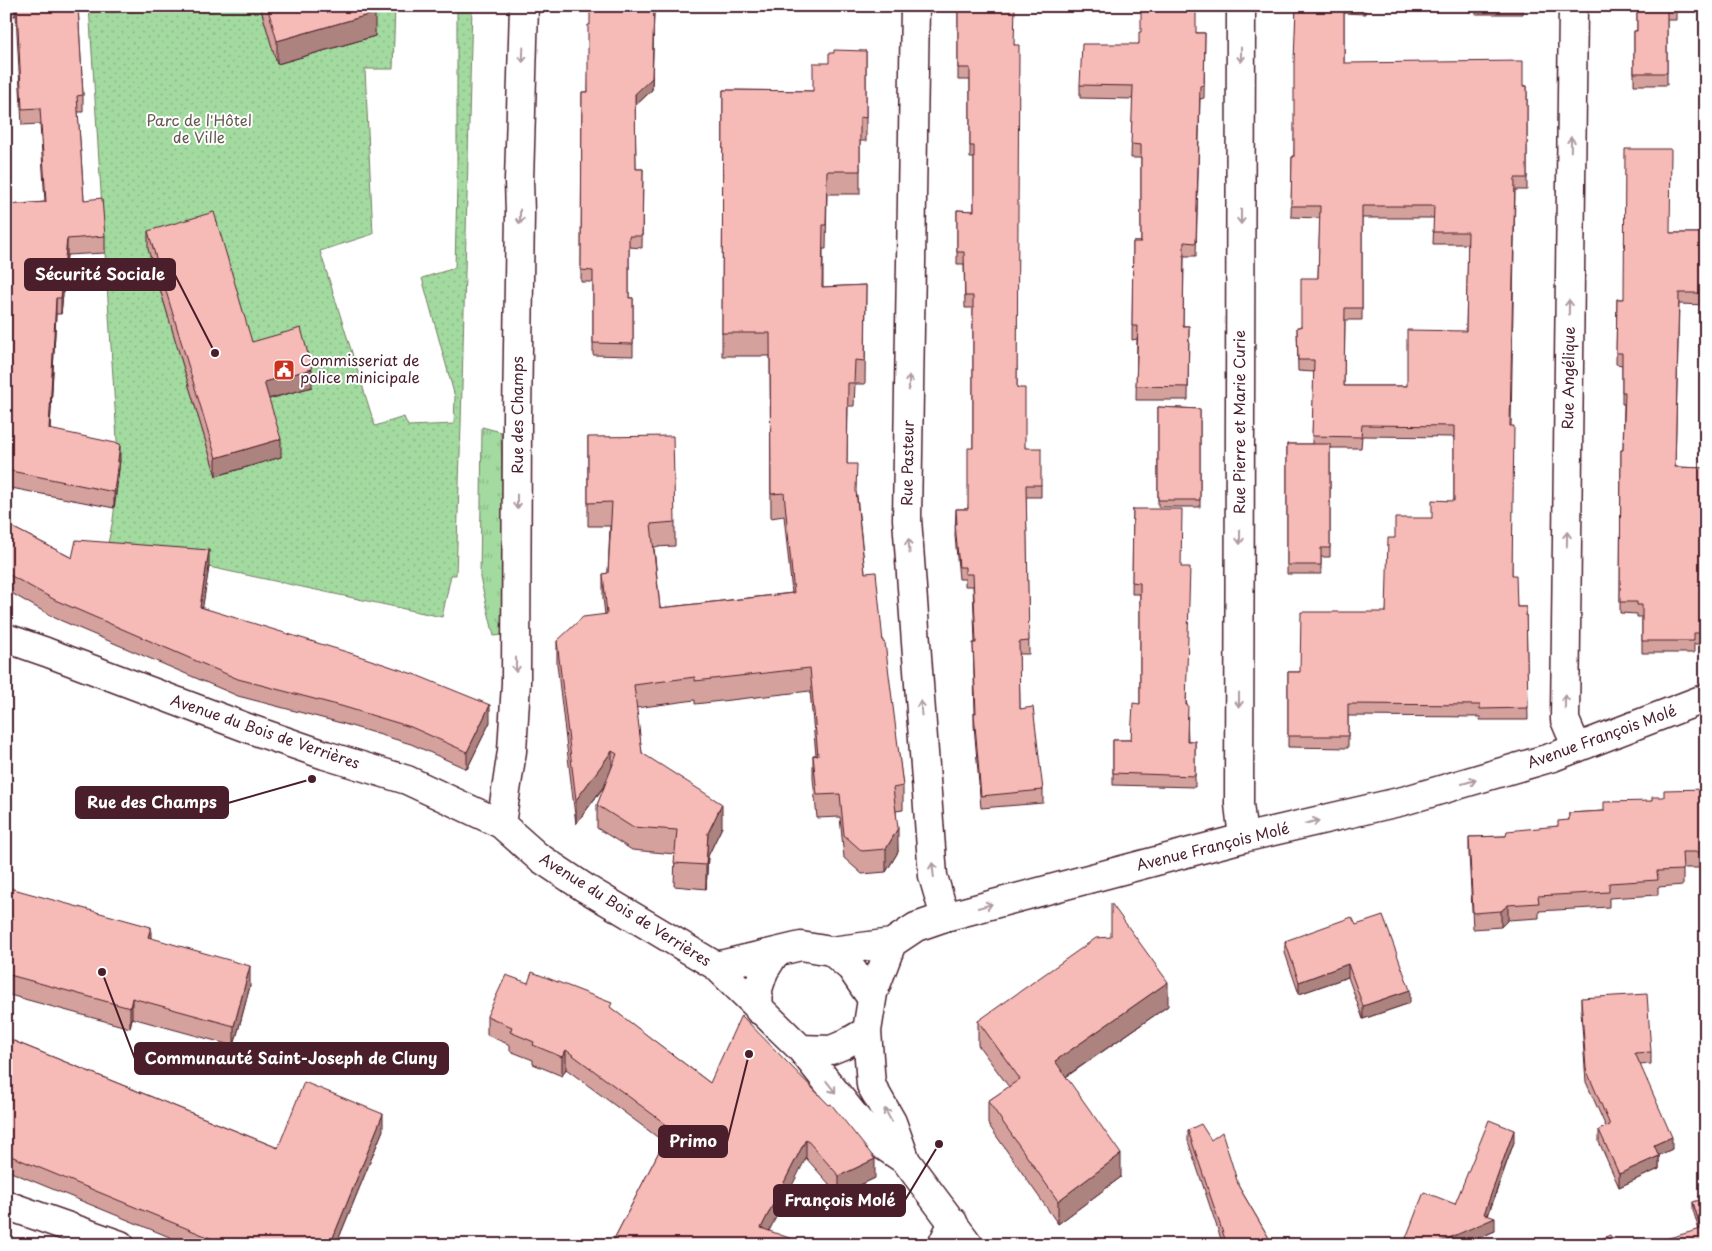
<svg xmlns="http://www.w3.org/2000/svg" width="1712" height="1251" viewBox="0 0 1712 1251" font-family="'Playpen Sans',sans-serif">
<defs>
<pattern id="grass-tufts" width="24" height="20" patternUnits="userSpaceOnUse" patternTransform="scale(1.25)"><rect width="24" height="20" fill="#a2da9f"/><path d="M3 7l-1-3M5 7V3M7 7l1-3M15 17l-1-3M17 17v-4M19 17l1-3" fill="none" stroke="#8dbb89"/></pattern>
<pattern id="park-dots" width="8" height="8" patternUnits="userSpaceOnUse" patternTransform="scale(1.25)"><rect width="8" height="8" fill="#a2da9f"/><path d="M2 2h.1M6 6h.1" fill="none" stroke="#8dbb89" stroke-width="1.8" stroke-linecap="round"/></pattern>
</defs>
<rect width="100%" height="100%" fill="#fff"/>
<filter id="ink" filterUnits="userSpaceOnUse"><feTurbulence type="fractalNoise" baseFrequency=".02" numOctaves="2"/><feDisplacementMap in="SourceGraphic" scale="10" xChannelSelector="R" yChannelSelector="G"/><feConvolveMatrix kernelMatrix="1 2 1 2 8 2 1 2 1" color-interpolation-filters="sRGB"/></filter>
<g filter="url(#ink)">
<path fill="url(#grass-tufts)" stroke="#767c65" d="M482,427L501,432L504,565L502,635L494,636L480,578Z"/>
<path fill="url(#park-dots)" stroke="#767c65" fill-rule="evenodd" d="M89,6H260L277,64L375,36L366,6H395L393,69H365L373,234L320,251L375,426L404,417L408,426L454,424L455,397L422,278L455,268L457,185V6H472L461,424L456,575H451L442,617L209,567L104,562L113,520L119,470ZM214,230L252,360L301,346L312,387L264,400L280,457L216,476L148,249Z"/>
<g fill="none" stroke-linecap="round" stroke-linejoin="round">
<g stroke="#4a1f2b" stroke-width="31">
<path id="minor" d="M915,6L907,519L933,876L945,917
M1241,6L1239,804L1243,838
M1573,6L1565,720L1577,748
M6,638L46,652L253,730L325,755L407,780L501,824L537,856L585,888L716,966L801,1049L872,1138L906,1161L969,1245
M501,824L512,751L516,683L517,416L520,213L519,181L524,6
M892,943L873,993L867,1031L871,1085L892,1122L906,1161
M831,951L851,968L872,999
M716,966L801,946L831,951L892,943L916,927L945,917L1243,838L1403,801L1553,757L1706,698
M759,1010L758,989L764,971L776,952
M801,1049L831,1050L843,1045L867,1031
M6,1205L120,1245
M942,1245L953,1222"/>
</g>
<use href="#minor" stroke="#fff" stroke-width="28"/>
</g>
<path fill="#d4a19d" stroke="#4a1f2b" fill-rule="evenodd" d="M6,6H78L83,95V112H78L84,200L105,236V253L67,255L61,314H56L50,429L120,460L114,508L6,487V205L45,202L40,124L22,125L16,15L7,19L6,15Z
M260,6H373L375,36L277,64Z
M654,6L652,90L635,106L636,169H643L642,248L629,247V298H633V356L593,355V282H581L582,92H588L590,25Z
M958,6L1015,45L1017,388L1025,448L1041,485V497H1026L1029,654H1019L1020,709L1043,790V803L981,808L974,725V713H975L973,643H975L973,586H965V579H959L955,536L956,509H968L973,448V308H965L964,264H957V210L974,211V158H970V80H958Z
M1296,6H1365V14L1344,13V63L1527,86V190H1515L1511,426L1512,575L1517,607H1526L1528,720H1480V717L1348,716V748L1288,747V672H1300L1386,612L1395,538L1432,518L1454,501V437L1362,436L1361,448H1330V557H1321V574H1287V444H1312L1314,372L1298,371L1297,327H1301L1318,278L1320,218L1291,217L1292,157H1294ZM1362,218H1434L1433,244H1468L1466,331L1407,386H1344L1345,320H1362Z
M1476,6H1523V14H1476Z
M1637,6H1676V20H1667V85H1634V31H1637Z
M1141,32L1205,33L1204,98L1200,99L1196,256H1184L1183,326H1189L1188,400H1136L1137,339L1132,340L1133,242H1141V158H1131L1133,99L1080,98V85L1139,44Z
M866,51V141H860V194H827L826,249H823V287L866,285L865,384H855L854,406H848L847,464L857,496L865,573L883,642L903,786V810L896,811L898,852L886,872L862,874L844,858L840,817L817,818L813,778V755H816L810,691L695,704V700L636,708L642,753L722,827L708,856L706,889L674,886L675,854L632,850L597,828V805L606,784L576,824L557,664V641L605,615L603,597V574L608,573L610,526H588V437L675,522V546L654,547L660,608L792,593L784,516L771,518L770,356H722L723,90L813,91L829,63Z
M1704,113H1706V184H1703Z
M148,231L252,342L312,387L269,399L281,457L216,476L148,249Z
M1670,233H1706V305L1679,304L1675,467L1706,468V644H1694V653H1642V617H1637V614L1620,613L1621,450H1623L1624,404H1622V365L1616,364L1617,299H1624Z
M1158,407L1200,409V507H1158Z
M1133,509L1181,567L1188,741H1195V787L1113,785V740H1131L1140,704V594H1132Z
M6,524L72,558L209,567L202,608L490,722L467,769L411,744L341,723L238,696L55,618L6,590Z
M1706,789V868H1683V885L1658,887V895L1609,898V907L1539,911V918L1508,920L1501,927L1473,929L1469,853V837L1506,836L1558,826L1569,820V813L1604,811L1652,801L1664,797Z
M6,887L151,938L250,986L234,1046L132,1018L130,1028L6,994Z
M1356,925L1410,1003L1363,1019L1348,977L1299,994L1285,953V941Z
M528,983L612,1009L710,1083L875,1178L839,1195L806,1158L611,1245L664,1142L566,1069L562,1076L533,1064V1060L510,1051V1045L487,1035V1016Z
M1581,998L1651,1052V1064L1640,1065L1672,1149L1659,1155V1169L1619,1187L1599,1142V1130L1606,1127L1586,1082L1581,1011Z
M1168,1006L1066,1077L1121,1177L1058,1224L988,1124V1101L1009,1087L978,1045V1021Z
M6,1038L278,1148L383,1130L336,1245H189L6,1170Z
M1188,1130L1239,1187L1273,1245H1223L1188,1141Z
M1514,1142L1488,1216L1495,1231L1462,1245H1406V1238L1455,1204Z
M1693,1202L1706,1245L1699,1230L1693,1210Z"/>
<path fill="#ad8380" stroke="#4a1f2b" d="M7,6H16V15L7,19Z
M654,6L652,90L635,106V94Z
M375,13V36L277,64V41Z
M67,239V255L61,314V298Z
M56,298V314L49,446V429Z
M312,369V387L264,400V382Z
M281,439V457L216,476V458Z
M120,444V460L114,508V492Z
M209,550V567L200,625V607Z
M9,656V676L6,687V667Z
M490,705V722L467,769V752Z
M612,751V775L576,824V800Z
M722,804V827L708,856L706,889V865L708,833Z
M898,828V852L886,872V849Z
M1508,905V920L1501,927V911Z
M151,927V947L148,937Z
M1348,964V977L1299,994V982Z
M250,966V986L234,1046V1026Z
M1168,982V1006L1055,1084V1061Z
M1410,990V1003L1363,1019V1006Z
M132,998V1018L130,1028V1008Z
M566,1050V1069L562,1076V1057Z
M383,1114V1130L336,1245H330Z
M1514,1130V1142L1485,1222L1495,1218V1231L1462,1245H1433L1484,1214Z
M1672,1137V1149L1654,1158V1145Z
M806,1139V1158L762,1245L761,1228Z
M1121,1154V1177L1058,1224V1201Z
M1659,1156V1169L1619,1187V1174Z
M875,1159V1178L839,1195V1176Z"/>
<path fill="#f7bbb7" stroke="#4a1f2b" fill-rule="evenodd" d="M17,6H78L83,95L77,96L84,200L102,198L105,236L67,239L61,298H56L49,429L120,444L114,492L6,470V205L46,202L40,108L22,109Z
M267,6H373L375,13L277,41Z
M590,6H654L652,78L635,94L636,169H643L642,236H629V298H633V344L593,343V271L581,270L582,92H588V25H590Z
M958,6H1015L1014,45H1019L1017,388H1025V448H1041V485H1026L1029,641L1019,642L1020,709L1033,707L1043,790L981,796L974,713H976L973,643H976L973,574H965V567H959L955,524H957L956,509H968V448H973V296H965L964,252H957V210L974,211V146H970V68H958Z
M1141,6H1196V33H1205L1204,85L1200,86L1196,243L1184,242L1183,326H1189L1188,387L1136,386L1138,326H1132L1133,242H1141V145L1131,144L1133,86L1080,85L1082,44H1139V32H1141Z
M1296,6H1344V63L1523,61V86H1527V178H1515L1510,426H1514L1512,575H1516L1517,607H1526L1528,708L1480,709V705L1348,704V736H1288V672H1300L1301,612H1386L1388,538H1395V518H1432V500L1454,501V426L1362,425L1361,437L1312,436L1314,360H1298L1297,327H1301V278H1318L1320,206H1291L1292,157H1294V61ZM1362,206H1434L1433,232H1468L1466,331L1407,330V386H1344L1345,308H1362Z
M1637,6H1676V7L1667,8V73H1634V31H1637Z
M834,50L866,51V118L860,117V171H827L826,225H823L822,287L866,285L865,361L855,360L854,383H848L847,464H857L856,491L865,573L876,572L883,642L885,643L903,786L893,788L898,828L886,849L862,851L844,835L840,794L817,795L813,755L818,756L810,668L695,681V677L634,685L642,753L722,804L708,833L706,865L674,863L677,830L632,827L597,805L617,754L612,751L576,800L557,641L583,617L607,614L603,574L608,573L612,502L588,503V437L673,436L675,522L651,524L660,608L794,593L784,493L771,494L770,333H722L723,90L813,91V63H829V53H834Z
M1704,113H1706V172H1703Z
M1625,149H1671L1670,233H1706V293H1679L1675,467L1706,468V633H1694V641H1642V605H1637V602H1620L1621,450H1623L1625,392H1622V353H1616L1617,299H1624Z
M214,212L252,342L301,328L312,369L264,382L281,439L216,458L148,231Z
M1158,407L1200,409V500H1158Z
M1287,444H1330V548H1321V565H1287Z
M1133,509H1182L1181,567H1190L1186,705H1188L1187,741H1195V776L1113,773V740H1131L1133,703L1140,704V583L1132,582Z
M6,524L72,558L76,540L209,550L200,607L350,653L416,675L490,705L467,752L411,727L341,706L238,679L55,600L6,573Z
M6,655L9,656L6,667Z
M1706,789V852H1682L1683,870L1657,871L1658,880L1609,883V892L1538,896L1539,903L1508,905L1501,911L1473,913L1469,837L1506,836L1507,831L1558,826V821L1569,820V813L1604,811V802L1652,801V797H1664V790Z
M6,887L151,927L148,937L250,966L234,1026L132,998L130,1008L6,974Z
M1111,903L1168,982L1055,1061L1121,1154L1058,1201L988,1101L1020,1079L978,1021L1096,938L1111,937Z
M1383,916L1410,990L1363,1006L1348,964L1299,982L1285,941L1352,917L1356,925Z
M532,972L612,1003L610,1007L710,1083L741,1015L829,1105L831,1104L875,1159L839,1176L806,1139L761,1228L809,1245H611L671,1128L566,1050L562,1057L533,1045L534,1042L510,1032L512,1027L487,1016L506,975L528,983Z
M1647,994L1651,1052L1635,1053L1672,1137L1654,1145L1659,1156L1619,1174L1599,1130L1610,1125L1586,1069L1581,998Z
M6,1038L278,1148L304,1082L383,1114L330,1245H227L6,1154Z
M1489,1120L1514,1130L1484,1214L1495,1218L1433,1245H1425L1406,1238L1424,1192L1455,1204Z
M1201,1124L1211,1140L1222,1132L1239,1187L1273,1245H1227L1188,1130Z
M1706,1198V1245H1644L1701,1229L1693,1202Z
M1610,1235L1615,1245H1588Z"/>
<defs><path id="oneway-shaft" d="M-6 0H5M1.5-3L5.5 0L1.5 3" fill="none" stroke-width="1.6" stroke-linecap="round" stroke-linejoin="round" transform="scale(1.25)"/></defs>
<g stroke="#ae9aa0">
<use href="#oneway-shaft" transform="translate(523 55) rotate(92)"/>
<use href="#oneway-shaft" transform="translate(1241 55) rotate(90)"/>
<use href="#oneway-shaft" transform="translate(1571 144) rotate(-89)"/>
<use href="#oneway-shaft" transform="translate(520 217) rotate(90)"/>
<use href="#oneway-shaft" transform="translate(1241 217) rotate(90)"/>
<use href="#oneway-shaft" transform="translate(1569 307) rotate(-89)"/>
<use href="#oneway-shaft" transform="translate(909 383) rotate(-89)"/>
<use href="#oneway-shaft" transform="translate(517 502) rotate(90)"/>
<use href="#oneway-shaft" transform="translate(1240 537) rotate(90)"/>
<use href="#oneway-shaft" transform="translate(1567 539) rotate(-89)"/>
<use href="#oneway-shaft" transform="translate(909 546) rotate(-94)"/>
<use href="#oneway-shaft" transform="translate(516 665) rotate(90)"/>
<use href="#oneway-shaft" transform="translate(1239 700) rotate(90)"/>
<use href="#oneway-shaft" transform="translate(1565 702) rotate(-89)"/>
<use href="#oneway-shaft" transform="translate(921 708) rotate(-94)"/>
<use href="#oneway-shaft" transform="translate(1469 782) rotate(-16)"/>
<use href="#oneway-shaft" transform="translate(1312 822) rotate(-13)"/>
<use href="#oneway-shaft" transform="translate(933 870) rotate(-96)"/>
<use href="#oneway-shaft" transform="translate(985 906) rotate(-15)"/>
<use href="#oneway-shaft" transform="translate(831 1087) rotate(52)"/>
<use href="#oneway-shaft" transform="translate(888 1115) rotate(-118)"/>
</g>
</g>
<defs>
<g id="civic-square" transform="scale(1.125)"><rect x="-9" y="-9" width="18" height="18" rx="4" fill="#c8321e" stroke="#fff"/><path d="M-.6-6.5H3V-4.5H.6V-3L4-1V1h2V6H-6V1h2V-1L-.6-3ZM-1.2 2.5V6h2.4V2.5Z" fill="#fff"/></g>
</defs>
<g fill-rule="evenodd">
<use href="#civic-square" x="284" y="370"/>
</g>
<g text-anchor="middle" stroke-width="4" stroke-linejoin="round" paint-order="stroke">
<g font-size="15" fill="#64574e" stroke="#fff">
<text x="199" y="126">Parc de l'Hôtel<tspan x="199" dy="17">de Ville</tspan></text>
</g>
<g font-size="15" fill="#4a1f2b" stroke="#fff" text-anchor="start">
<text x="300" y="366">Commisseriat de<tspan x="300" dy="17">police minicipale</tspan></text>
</g>
<g font-size="15" fill="#4a1f2b" stroke="#fff">
<text transform="translate(1569 378) rotate(-89)" y="5">Rue Angélique</text>
<text transform="translate(518 415) rotate(-90)" y="5">Rue des Champs</text>
<text transform="translate(1240 422) rotate(-90)" y="5">Rue Pierre et Marie Curie</text>
<text transform="translate(908 463) rotate(-89)" y="5">Rue Pasteur</text>
<text transform="translate(265 732) rotate(19)" y="5">Avenue du Bois de Verrières</text>
<text transform="translate(1602 737) rotate(-20)" y="5">Avenue François Molé</text>
<text transform="translate(1213 847) rotate(-14)" y="5">Avenue François Molé</text>
<text transform="translate(625 910) rotate(32)" y="5">Avenue du Bois de Verrières</text>
</g>
</g>
<path fill="none" stroke="#4a1f2b" stroke-width="2" d="M215 353L175 275M312 779L228 803M102 972L135 1059M749 1054L727 1142M939 1144L905 1200"/>
<g fill="#4a1f2b" stroke="#fff" stroke-width="2">
<circle cx="215" cy="353" r="5"/>
<circle cx="312" cy="779" r="5"/>
<circle cx="102" cy="972" r="5"/>
<circle cx="749" cy="1054" r="5"/>
<circle cx="939" cy="1144" r="5"/>
</g>
<g fill="#4a1f2b" stroke="#4a1f2b" stroke-width="2">
<rect x="25" y="259" width="150" height="31" rx="5"/>
<rect x="76" y="787" width="152" height="31" rx="5"/>
<rect x="135" y="1043" width="313" height="31" rx="5"/>
<rect x="659" y="1126" width="68" height="31" rx="5"/>
<rect x="774" y="1185" width="131" height="31" rx="5"/>
</g>
<g font-size="16" text-anchor="middle" font-weight="bold" fill="#fff">
<text x="100" y="280">Sécurité Sociale</text>
<text x="152" y="808">Rue des Champs</text>
<text x="291" y="1064">Communauté Saint-Joseph de Cluny</text>
<text x="693" y="1147">Primo</text>
<text x="840" y="1206">François Molé</text>
</g>
<rect width="1712" height="1251" fill="none" stroke="#fff" stroke-width="25"/>
<rect x="12" y="12" width="1687" height="1226" fill="none" stroke="#4a1f2b" stroke-width="2" filter="url(#ink)"/>
</svg>
